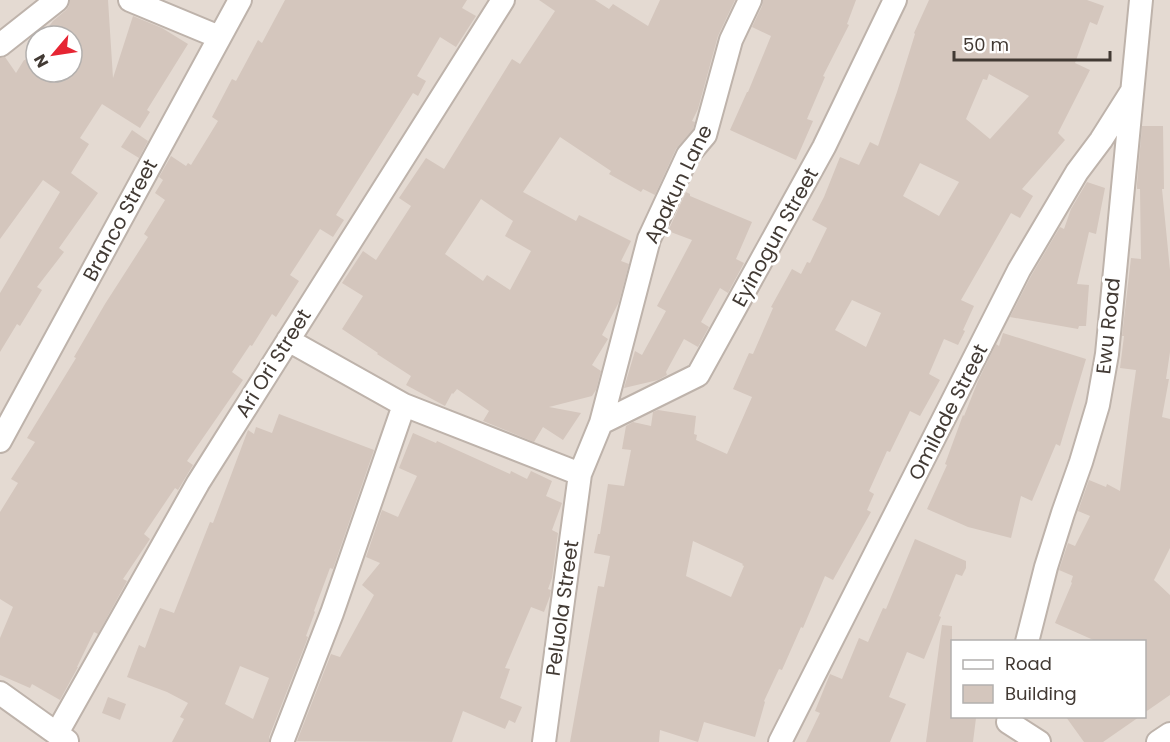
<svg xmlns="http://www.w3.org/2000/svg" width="1170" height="742" viewBox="0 0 1170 742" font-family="Poppins,sans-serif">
<rect width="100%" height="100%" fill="#f0eae4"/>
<path fill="#e4dad2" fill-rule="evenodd" d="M0,0H1170V742H0ZM36,36H72V72H36ZM952,642H1144V716H952Z"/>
<path fill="#d4c6bd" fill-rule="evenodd" d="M70,0H108L113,78L133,16L162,28L188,44L147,110L150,112L140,128L102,104L80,138L89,144L71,173L98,193L59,248L64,252L37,287L42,290L20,326L17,324L0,352V293L60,192L43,180L0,239V58L5,57L16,73L24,60H25L36,44V72H72V36H42L53,21L66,10L69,6Z
M285,0H467L462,8L476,16L456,47L440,37L417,76L426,81L418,96L413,93L336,215L344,220L333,237L320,229L290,275L299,281L276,317L272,314L252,346L250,345L232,372L243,380L187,461L193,465L178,490L175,488L144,534L150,539L123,579L127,581L98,634L94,632L77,667H78L60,700L32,684L30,688L0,675V638L13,607L0,599V512L18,483L11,479L35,442L27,438L76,358L74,357L105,304L148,237L144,234L165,200L155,193L163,180L159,177L171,156L186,166L188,163L191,165L218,121L212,117L232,79L236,81L258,40L262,43Z
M539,0H595L609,9L613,4L648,26L660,0H735L718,36L698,109L692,121L695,122L693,129L676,149L655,195L643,189L641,192L609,174L611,171L560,137L523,192L576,221L579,215L631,241L621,261L629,264L619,302L602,335L608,339L592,365L601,371L596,390L592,396L549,407L581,413L563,440L543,427L534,442L483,421L489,411L457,389L453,394L452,393L445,406L406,385L411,376L377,354L378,353L342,329L363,296L342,283L363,251L376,260L411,206L399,198L426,158L444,169L512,59L520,64L555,11ZM481,199L513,221L505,236L531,251L510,290L487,275L483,281L445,254Z
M763,0H856L847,24L849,25L823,76L825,77L807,119L813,121L796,160L730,130L747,92H748L771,36L752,27L762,6Z
M929,0H1087L1104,6L1097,25L1090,22L1075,63L1090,70L1058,133L1065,140L1022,189L1033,196L1020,218L1011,213L961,300L974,306L963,330L965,331L958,345L944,339L929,374L940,380L920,416L910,411L890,452L887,451L869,491L874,494L867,510L871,512L833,580L825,576L803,628L801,627L782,670L779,669L764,701L765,702L755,737L704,722L698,742L660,730L659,742H570L598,586L604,587L610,556L594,553L598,534H600L608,484L624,486L631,450L622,449L626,426L633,422L651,426L653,412L658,410L696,416L694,434L697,435L696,440L727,454L752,397L733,389L749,353L753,354L773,308L771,307L792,269L801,274L807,262L810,263L827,228L812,220L824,197L840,157L859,165L870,142L878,146L897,92L915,34L914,33ZM989,74L1029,96L990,139L966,119L983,79L987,80ZM920,163L959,182L939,216L903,196ZM852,300L881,313L866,347L835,330ZM693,541L743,564L742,565L744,566L731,597L686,576Z
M1142,126H1163L1164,189H1162L1170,270V352L1166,379H1169L1162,417L1170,419V548L1154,580L1170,595V695L1144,713V642H1098L1055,623L1072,583L1071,582L1073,576L1059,570L1068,543L1075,546L1090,516L1078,511L1089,480L1106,487L1107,484L1120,491L1130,412L1136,370L1120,368L1124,336H1122L1131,258L1141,259L1140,189H1137V184Z
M132,130L148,141L139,158L121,147Z
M1087,182L1105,188L1096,234L1089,232L1077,284L1089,285L1086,326H1079L1078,329L1010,317L1031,276L1060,227L1064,229L1071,209Z
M686,192L690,194V196L752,222L736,259L744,263L728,293L720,288L701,322L709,327L698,347L684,339L666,372L667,375L658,380L624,388L635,351L642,355L666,311L657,306L692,240L668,231Z
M1003,333L1086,359L1060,446L1056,444L1032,501L1021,496L1011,538L968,527L927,509L947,465L945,464L963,415L964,416L978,381L996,344L999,346Z
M279,414L374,450L333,569L330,568L314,611L315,612L306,636L308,637L305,645L269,737V742H172L184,719L180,717L188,703L167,692L127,677L139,645L145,648L160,608L174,613L210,522L213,523L248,430L254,434L256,427L272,433ZM240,666L269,678L253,719L225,704Z
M413,433L436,443L437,441L510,474L511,471L527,479L531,471L552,481L546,496L562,503L552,530L558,533L552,578L548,589L551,590L550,596L544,612L531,607L505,668L510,669L500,698L522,707L515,723L509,720L505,729L463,711L452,742L297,741L331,654L340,657L374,595L362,585L380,563L366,557L382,510L398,517L417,476L399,468Z
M915,539L966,561V568L962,576L956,574L939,616L941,617L924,659L907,652L889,697L906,704L890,742H806L820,713L815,711L830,674L842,679L859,638L868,642L883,608L886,609Z
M942,625L952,626V717L976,718L973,742H926Z
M108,697L126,704L120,720L102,713Z
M1066,717H1139L1103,742H1084Z"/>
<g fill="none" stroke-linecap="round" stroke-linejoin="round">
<g stroke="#beb3ab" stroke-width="26">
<path id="minor" d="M130,0L219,37
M0,45L57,0
M288,340L404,405L580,474
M601,423L698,375L824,147L895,0
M0,441L240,0
M1027,642L1046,567L1063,513L1081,462L1098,405L1107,354L1141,0
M0,693L67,741
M1008,722L1039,742
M57,733L198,483L503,0
M282,742L332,613L404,405
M544,742L580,474L601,423L649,239L688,155L705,135L731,40L750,0
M780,742L1019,270L1077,172L1101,140L1132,91
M1158,742L1170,734"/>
</g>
<use href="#minor" stroke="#fff" stroke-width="22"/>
</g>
<g text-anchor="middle" stroke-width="6" stroke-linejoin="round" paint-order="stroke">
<g font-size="20" fill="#423a34" stroke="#fff">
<text transform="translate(678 184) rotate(-64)" y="7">Apakun Lane</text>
<text transform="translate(120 220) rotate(-62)" y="7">Branco Street</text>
<text transform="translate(775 237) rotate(-61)" y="7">Eyinogun Street</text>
<text transform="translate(1108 326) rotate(-84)" y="7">Ewu Road</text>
<text transform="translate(273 363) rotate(-58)" y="7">Ari Ori Street</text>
<text transform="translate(948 412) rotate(-63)" y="7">Omilade Street</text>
<text transform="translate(562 608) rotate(-82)" y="7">Peluola Street</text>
</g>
</g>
<rect x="951" y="640" width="195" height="78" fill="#ffffff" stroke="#b3b0ae" stroke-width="1.5"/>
<rect x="963" y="660" width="30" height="9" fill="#ffffff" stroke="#b3b0ae" stroke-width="1.5"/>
<text x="1005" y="670" font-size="18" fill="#423a34">Road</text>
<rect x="963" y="685" width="30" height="18" fill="#d4c6bd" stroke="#b3b0ae" stroke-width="1.5"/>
<text x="1005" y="700" font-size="18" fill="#423a34">Building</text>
<g transform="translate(54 54) rotate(241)"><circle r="28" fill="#ffffff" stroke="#b3b0ae" stroke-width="1.5"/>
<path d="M0-4.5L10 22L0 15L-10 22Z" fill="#e62533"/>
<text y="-9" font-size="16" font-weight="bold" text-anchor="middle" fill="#423a34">N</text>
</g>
<path d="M954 51v9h156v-9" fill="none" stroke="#423a34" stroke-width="3"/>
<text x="963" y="51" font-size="18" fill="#423a34" stroke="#ffffff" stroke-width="4.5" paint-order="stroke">50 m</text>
</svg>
